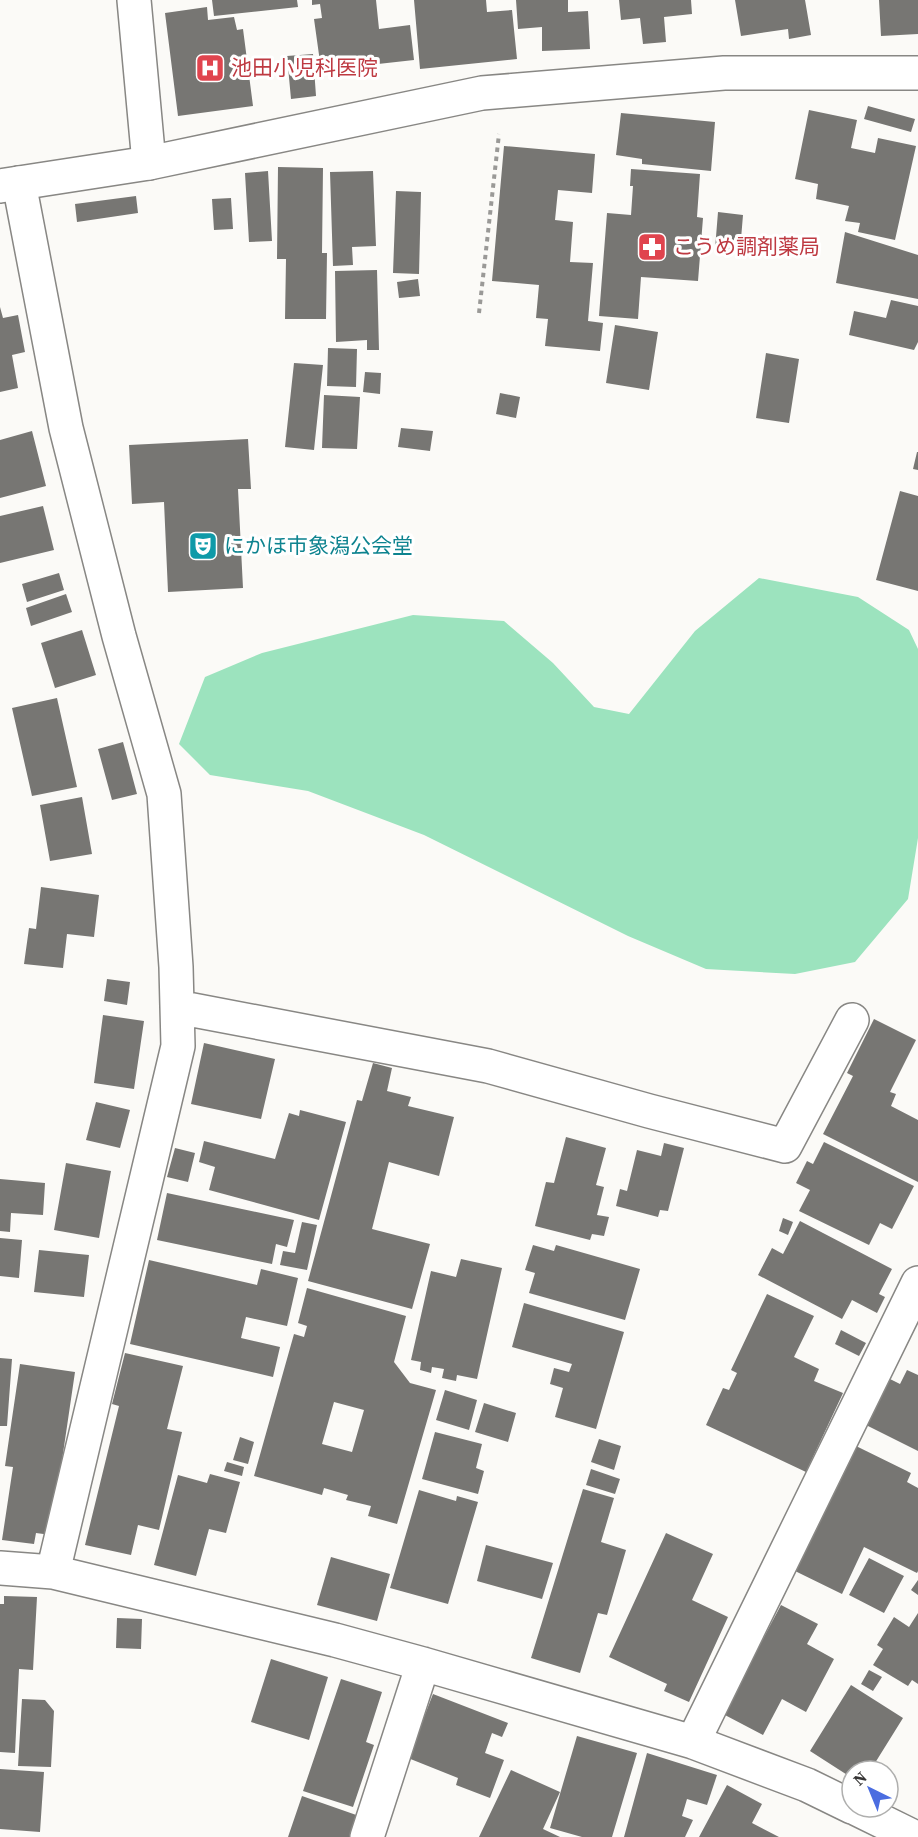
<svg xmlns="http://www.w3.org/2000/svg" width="918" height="1837" viewBox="0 0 918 1837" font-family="'Source Serif 4','Noto Sans JP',serif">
<rect width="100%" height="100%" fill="#fbfaf7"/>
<path fill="#9ce3be" d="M759,578L858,597L909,630L918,649V838L908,899L855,962L795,974L706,969L628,936L424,835L308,791L210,775L179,744L205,677L262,653L413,615L504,621L553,663L594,707L629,714L695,631Z"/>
<path fill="#777673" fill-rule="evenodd" d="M212,0H297L298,7L214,16Z
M312,0H376L379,29L410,25L414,60L360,66L359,57L320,62L314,19L322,18L320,4L312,5Z
M414,0H486L487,12L512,10L517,59L420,69Z
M516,0H568V12L588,11L590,49L542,51V27L518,29Z
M619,0H691L692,14L664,17L666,42L643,44L640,18L621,20Z
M735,0H805L811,35L789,39L788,29L741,36Z
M879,0H918V34L881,36Z
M207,7L208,20L234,17L237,30L243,29L253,106L178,116L165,13Z
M313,54L316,96L291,99L287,56Z
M868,106L915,119L911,132L864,119Z
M809,110L857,120L851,148L875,153L878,138L916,146L895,240L858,232L860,223L845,221L849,206L816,199L818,184L795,179Z
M621,113L715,122L711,171L642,164V159L616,155Z
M504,146L595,154L592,193L558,190L555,220L573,222L570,262L593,263L588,321L603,323L600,351L545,346L548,319L536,318L539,285L492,281Z
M278,167L323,168L322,253H327L326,319H285L286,259H277Z
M631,169L700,174L697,217L703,218L698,281L641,277L638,319L599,316L607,213L631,215L633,186H630Z
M268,171L272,241L249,242L245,173Z
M373,171L376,246L352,247L353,265L333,266L330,172Z
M396,191L421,192L419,274L393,273Z
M136,196L138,213L77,222L75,204Z
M231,198L233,229L214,230L212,199Z
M718,212L743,215L740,251L715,249Z
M845,232L918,255V299L836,283Z
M377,270L379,350H367V340L336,342L335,271Z
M418,279L420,296L399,298L397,282Z
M891,300L918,306V342L914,350L849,335L854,311L886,318Z
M0,307L3,318L18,315L25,352L12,355L18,388L0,392Z
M615,325L658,332L649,390L606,383Z
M328,348L357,349L356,387L327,386Z
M766,353L799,359L789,423L756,418Z
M294,363L323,365L314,450L285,447Z
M365,372L381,373L380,394L363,392Z
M500,393L520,397L516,418L496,414Z
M324,395L360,397L357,449L322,448Z
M401,428L433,431L430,451L398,447Z
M32,431L46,486L0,498V440Z
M248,439L251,489H238L243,588L168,592L164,502L132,504L129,445Z
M917,452H918V470L913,469Z
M900,491L918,496V591L876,580Z
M43,506L54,550L0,563V516Z
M59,573L64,590L27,602L22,584Z
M66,594L72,612L31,626L26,608Z
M82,630L96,675L55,688L41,643Z
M57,698L77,787L32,796L12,708Z
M123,742L137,794L112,800L98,749Z
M82,797L92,854L50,861L40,805Z
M41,887L99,895L94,937L67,934L63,968L24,964L29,928L36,929Z
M107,979L130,982L127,1005L104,1001Z
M103,1015L144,1021L134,1089L94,1083Z
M874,1019L916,1040L890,1092L896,1094L891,1106L918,1120V1182L823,1134L853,1076L847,1073Z
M204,1043L275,1059L261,1119L191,1104Z
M373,1063L392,1068L387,1091L411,1097L408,1106L454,1117L439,1176L389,1162L372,1229L430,1244L412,1309L308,1281L357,1100L362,1101Z
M96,1102L130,1110L120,1148L86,1140Z
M300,1110L346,1122L319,1220L209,1190L215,1167L199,1162L204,1141L275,1159L289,1113L299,1116Z
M566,1137L606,1148L596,1185L604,1187L597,1215L609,1217L604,1236L592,1234L590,1240L535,1226L546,1182L554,1183Z
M824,1142L914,1186L892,1229L880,1223L869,1245L799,1211L810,1190L796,1183L807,1161L813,1164Z
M664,1143L684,1148L668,1211L660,1210L658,1217L616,1206L620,1189L627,1191L637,1150L661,1156Z
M175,1148L195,1153L188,1182L167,1177Z
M66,1163L111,1171L99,1238L54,1230Z
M0,1179L45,1183L43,1215L11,1213L10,1232L0,1231Z
M167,1193L294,1220L287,1247L276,1244L272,1264L157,1240Z
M783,1218L793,1222L788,1235L779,1231Z
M800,1221L892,1269L879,1294L885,1297L877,1313L852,1300L842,1319L758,1275L772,1248L783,1254Z
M302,1222L317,1225L307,1270L280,1265L283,1251L295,1253Z
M0,1238L22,1240L19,1278L0,1276Z
M533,1245L554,1251L556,1245L640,1269L625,1320L529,1293L535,1273L525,1270Z
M39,1250L89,1255L84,1297L34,1292Z
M461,1259L502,1268L477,1379L457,1375L456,1381L442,1378L444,1369L432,1367L431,1373L420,1370L421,1362L411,1360L431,1271L456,1277Z
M149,1260L257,1285L261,1269L298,1278L287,1326L246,1317L241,1338L280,1347L273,1377L130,1344Z
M307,1288L406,1316L394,1362L410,1383L436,1390L397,1524L368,1516L371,1506L346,1500L348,1495L324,1488L322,1495L254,1476L294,1334L304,1337L307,1326L298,1323ZM334,1402L364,1410L352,1452L322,1444Z
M767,1294L814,1316L794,1357L819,1369L814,1381L843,1393L806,1472L706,1425L723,1388L729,1390L737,1373L731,1370Z
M524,1303L624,1332L596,1429L555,1417L563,1388L550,1384L554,1368L569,1372L572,1364L512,1347Z
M841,1330L866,1343L859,1356L835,1344Z
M125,1353L183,1366L167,1429L182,1432L159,1530L138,1525L131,1555L85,1545L119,1406L112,1404Z
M0,1358L12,1359L7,1426H0Z
M20,1364L75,1372L51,1535L36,1533L34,1544L2,1540L13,1467L5,1466Z
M907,1370L918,1375V1451L866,1425L890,1379L900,1384Z
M445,1390L477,1400L469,1430L436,1420Z
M484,1403L516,1413L508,1442L475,1432Z
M435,1432L482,1444L476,1468L484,1471L478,1494L422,1479Z
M240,1437L254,1442L248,1464L233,1460Z
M599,1439L621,1446L614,1470L591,1462Z
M856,1446L911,1473L907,1482L918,1488V1571L917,1573L864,1547L842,1594L795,1571Z
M227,1462L244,1467L242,1476L224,1471Z
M591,1469L620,1479L615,1494L586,1485Z
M210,1474L240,1482L226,1533L209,1529L196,1576L154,1565L178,1475L207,1483Z
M583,1489L614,1498L601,1542L626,1550L607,1615L598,1613L580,1673L531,1658Z
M419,1490L456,1501L457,1496L478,1502L448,1604L390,1588Z
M666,1533L713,1554L692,1600L728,1617L689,1702L664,1691L667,1684L609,1657Z
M486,1545L553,1563L542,1599L477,1581Z
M331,1557L390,1574L377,1621L317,1605Z
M869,1558L904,1576L884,1613L849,1595Z
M918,1580V1595L911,1590Z
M4,1596L37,1597L33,1670L19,1669L15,1753L0,1752V1604H4Z
M781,1605L818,1624L807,1644L834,1659L806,1712L782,1699L763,1735L723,1714Z
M918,1613V1684L912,1680L908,1686L873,1665L883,1649L877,1645L894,1617L909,1627Z
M117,1618L142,1619L141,1649L116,1648Z
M271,1659L328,1677L309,1740L251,1722Z
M869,1670L882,1677L873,1691L861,1684Z
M341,1679L382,1692L366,1742L374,1745L353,1807L303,1791Z
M851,1685L903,1718L870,1771H852V1778L810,1751Z
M433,1694L508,1723L502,1737L492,1733L485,1753L504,1760L490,1798L456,1785L458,1778L408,1758Z
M22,1699L45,1700L54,1711L51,1767L18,1766Z
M577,1736L637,1753L612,1837H582L550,1828Z
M647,1753L717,1775L707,1805L687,1799L682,1816L693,1820L685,1837H624Z
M0,1769L44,1772L40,1832L0,1829Z
M511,1770L560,1792L543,1829L560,1837H479Z
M727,1785L762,1804L752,1823L779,1837H699Z
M302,1796L362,1817L355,1837H288Z"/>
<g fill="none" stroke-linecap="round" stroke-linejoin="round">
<g stroke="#888784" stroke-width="36">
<path id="street" d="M134,0L149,163
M19,183L66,428L119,636L164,794L176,967L178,1046L53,1572
M177,1007L488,1066L649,1111L785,1146L852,1020
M0,1568L53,1572L335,1640L423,1664L693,1742L807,1785L852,1807
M693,1742L918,1283
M853,1807L914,1837
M367,1837L423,1664"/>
</g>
<g stroke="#888784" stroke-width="36">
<path id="secondary" d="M0,186L149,163L482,93L724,73H918"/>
</g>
<path stroke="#9a9997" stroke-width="4" stroke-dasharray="4.5 4.5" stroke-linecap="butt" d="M479,313L499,134"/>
<use href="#street" stroke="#fff" stroke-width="33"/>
<use href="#secondary" stroke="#fff" stroke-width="33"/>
</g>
<defs>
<g id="hospital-square" transform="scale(1.5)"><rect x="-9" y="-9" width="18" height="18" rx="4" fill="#e0444e" stroke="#fff"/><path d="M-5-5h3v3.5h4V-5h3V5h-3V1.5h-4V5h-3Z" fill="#fff"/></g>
<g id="pharmacy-square" transform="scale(1.5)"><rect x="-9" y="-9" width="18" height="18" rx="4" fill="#e0444e" stroke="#fff"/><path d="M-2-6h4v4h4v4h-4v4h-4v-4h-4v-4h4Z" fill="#fff"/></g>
<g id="theatre-square" transform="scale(1.5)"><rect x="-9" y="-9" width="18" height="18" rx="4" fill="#0f9aa8" stroke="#fff"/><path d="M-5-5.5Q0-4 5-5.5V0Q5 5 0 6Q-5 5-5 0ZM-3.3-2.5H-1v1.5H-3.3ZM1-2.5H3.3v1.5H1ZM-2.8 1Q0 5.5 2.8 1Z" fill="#fff"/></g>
</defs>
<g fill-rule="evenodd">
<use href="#hospital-square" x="210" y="68"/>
<use href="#pharmacy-square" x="652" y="247"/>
<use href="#theatre-square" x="203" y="546"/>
</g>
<g text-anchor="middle" stroke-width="6" stroke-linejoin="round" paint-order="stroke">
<g font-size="21" fill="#be3a42" stroke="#fff" text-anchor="start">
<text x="231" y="75">池田小児科医院</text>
<text x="673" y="254">こうめ調剤薬局</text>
</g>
<g font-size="21" fill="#0d838f" stroke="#fff" text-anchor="start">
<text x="224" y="553">にかほ市象潟公会堂</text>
</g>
</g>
<g transform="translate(870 1789) rotate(317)"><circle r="28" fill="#ffffff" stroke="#afafae" stroke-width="1.5"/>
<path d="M0-4.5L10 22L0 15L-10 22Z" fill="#4b6de0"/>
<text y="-9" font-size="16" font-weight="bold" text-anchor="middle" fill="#373635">N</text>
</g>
</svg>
